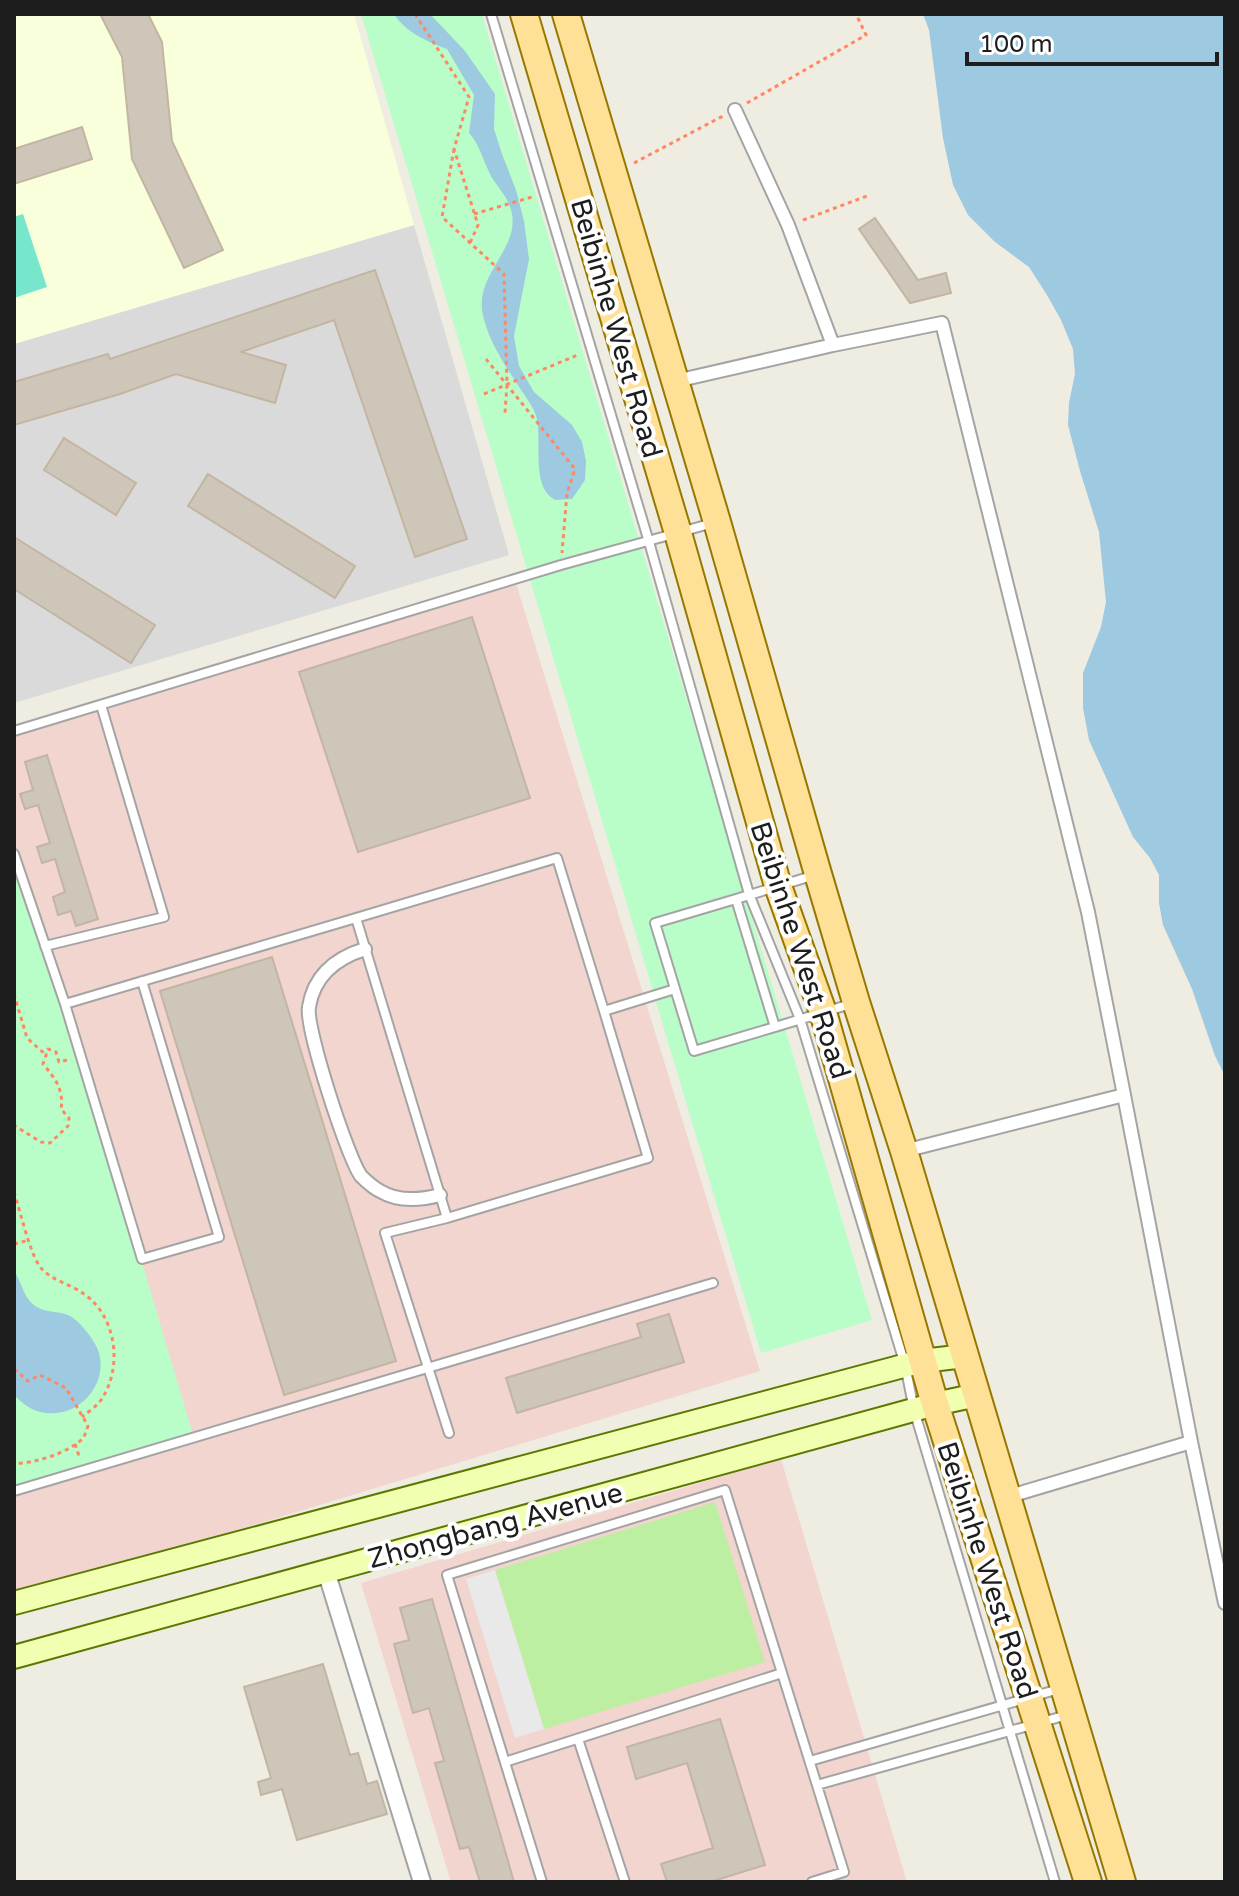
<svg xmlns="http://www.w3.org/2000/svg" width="1239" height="1896" viewBox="0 0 1239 1896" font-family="'Varela Round',sans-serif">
<rect width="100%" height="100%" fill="#efece1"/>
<path fill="#dbdada" d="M414,225L509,555L14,703V344Z"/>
<path fill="#f2d5ce" d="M514,577L760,1371L14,1598V729Z
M781,1459L907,1882H451L361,1583Z"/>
<path fill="#faffdb" d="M14,14H354L414,225L14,344Z"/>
<path fill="#bdefa2" d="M715,1502L765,1662L544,1729L495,1570Z"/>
<path fill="#b9fec8" d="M361,14H482L872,1320L761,1353Z
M14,854L81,1057L194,1438L14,1491Z"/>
<path fill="#77e6ca" d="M23,214L47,287L14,298V217Z"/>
<path fill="#e9e9e9" d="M495,1570L544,1729L515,1738L466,1579Z"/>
<path fill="#9dc9e1" d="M394,14H430L465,51L495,94L494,129L502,154L516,190L524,221L529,259L514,336L519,366L534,392L572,425L582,442L586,461L585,480L572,499L555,500C552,498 548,495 546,492C534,474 541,441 537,419C534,406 523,394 516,382C502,361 486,336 482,310C477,269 528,243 508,202C504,193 496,185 491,176C484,163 479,143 469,133L474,95L447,49C428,42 405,32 394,14Z
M923,14H1225V1076L1215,1056L1192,989L1163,925L1159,903V875L1150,858L1133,837L1089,740L1083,708V673L1101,627L1106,602L1099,532L1080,471L1068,425L1069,403L1075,374L1073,349L1061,320L1047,295L1029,267L995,242L968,215L953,185L943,138L929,30Z
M14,1271C23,1284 23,1299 37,1307C47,1313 58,1311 68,1315C79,1320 96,1341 99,1353C108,1386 78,1417 46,1413C33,1412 23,1404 14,1395Z"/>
<path fill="#cfc6ba" stroke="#c2b5a2" stroke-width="2" d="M100,14H148L162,42L172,141L223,250L184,268L132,159L122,57Z
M82,127L92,159L14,184V149Z
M875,218L918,280L946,273L951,293L910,303L859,229Z
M375,270L467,539L415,557L334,320L241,352L286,365L275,403L176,374L120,394L14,425V382L108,354L110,359Z
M64,438L136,483L116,515L44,470Z
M208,474L355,566L335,598L188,506Z
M14,537L155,625L131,663L14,589Z
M472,617L530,798L358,852L299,672Z
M47,755L98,919L76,926L71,911L58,915L53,897L65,892L55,859L42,863L37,847L50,843L38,805L25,809L20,794L33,790L25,762Z
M272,957L396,1361L284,1395L160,991Z
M669,1314L684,1362L517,1413L506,1378L641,1337L637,1324Z
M432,1599L461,1699L514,1882H480L469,1847L460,1849L435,1763L444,1761L429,1708L413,1713L394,1644L409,1640L400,1608Z
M323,1664L350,1755L358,1753L367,1784L377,1781L387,1814L297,1840L282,1789L261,1795L258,1782L271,1778L244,1687Z
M720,1719L765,1865L710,1882H667L661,1864L713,1848L687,1763L636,1779L627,1747Z"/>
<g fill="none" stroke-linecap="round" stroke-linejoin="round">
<g stroke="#a4a4a4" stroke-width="12">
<path id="service" d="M491,14L649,542L749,894L800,1019L905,1365L914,1410L1055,1882
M14,731L561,565L713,523
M14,854L65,1004
M736,899L775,1027L694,1051L655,923Z
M736,899L815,875
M45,946L164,917L101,705
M142,981L219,1237L142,1259L65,1004L356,918
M604,1011L648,1158L447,1218L356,918L557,858L604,1011L675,989
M775,1027L854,1003
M447,1218L385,1233L449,1433
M14,1491L713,1283
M578,1739L625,1882
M810,1761L1059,1689
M505,1762L782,1673
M817,1785L1067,1715
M542,1882L447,1575L725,1490L844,1872L812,1882"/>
</g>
<g stroke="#a4a4a4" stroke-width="16">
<path id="pedestrian" d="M833,345L942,323L1088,912L1124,1095L904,1151
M676,381L833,345L788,225L735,110
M365,949C336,958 314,975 309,1007C305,1027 348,1159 361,1176C366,1181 374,1188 380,1191C398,1202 421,1200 440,1195
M1191,1442L1225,1603
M1007,1497L1191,1442L1124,1095"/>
</g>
<g stroke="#a4a4a4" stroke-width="20">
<path id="minor" d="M326,1571L422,1882"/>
</g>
<g stroke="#5b7800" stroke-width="26">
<path id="secondary" d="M14,1603L922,1361L965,1356
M14,1657L935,1404L977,1395"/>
</g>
<g stroke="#967800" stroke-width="30">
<path id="primary" d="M524,14L678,533L778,886L823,1012L935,1404L1088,1882
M566,14L717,522L818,874L856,1002L904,1151L1122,1882"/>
</g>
<path stroke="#ff8763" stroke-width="3" stroke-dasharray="4 4" stroke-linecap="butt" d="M415,14L469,97L454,149L478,225L470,243
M747,103L866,35L856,14
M454,149L442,217L504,274L507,384L505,413
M634,163L723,116
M474,214L532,197
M803,220L867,196
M486,359L575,469L567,493L562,553
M484,394L580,354
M14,994L27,1038L46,1055
M14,1128L15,1126L41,1142L50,1143L68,1126L69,1118L61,1109C64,1090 55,1078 43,1064L48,1049L56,1052L59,1062L71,1059
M14,1192C20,1210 30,1255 41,1268C52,1281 71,1284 84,1294C117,1317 123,1368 101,1400C96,1407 88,1412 82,1417
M14,1244L29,1240
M14,1369L28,1381L40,1375L66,1388L88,1426C87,1428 85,1436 83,1438C71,1452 31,1465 14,1463
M75,1444L80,1459"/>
<use href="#service" stroke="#fff" stroke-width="8"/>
<use href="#pedestrian" stroke="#fff" stroke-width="12"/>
<use href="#minor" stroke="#fff" stroke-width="16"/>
<use href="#secondary" stroke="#f0ffb0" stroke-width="22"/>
<use href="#primary" stroke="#ffe097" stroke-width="26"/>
</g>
<g text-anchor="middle" stroke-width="8" stroke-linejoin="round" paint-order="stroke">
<g font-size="28" fill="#1d1d1d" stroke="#fff">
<text transform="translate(617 328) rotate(74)" y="10">Beibinhe West Road</text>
<text transform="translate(801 950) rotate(72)" y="10">Beibinhe West Road</text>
<text transform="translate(495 1525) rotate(-15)" y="10">Zhongbang Avenue</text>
<text transform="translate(988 1570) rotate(72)" y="10">Beibinhe West Road</text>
</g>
</g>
<rect width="1239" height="1896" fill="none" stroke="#1d1d1d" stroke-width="32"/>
<path d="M967 52v12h250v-12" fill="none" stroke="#1d1d1d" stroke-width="4"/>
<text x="979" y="52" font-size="24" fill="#1d1d1d" stroke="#ffffff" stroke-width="6" paint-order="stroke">100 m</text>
</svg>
